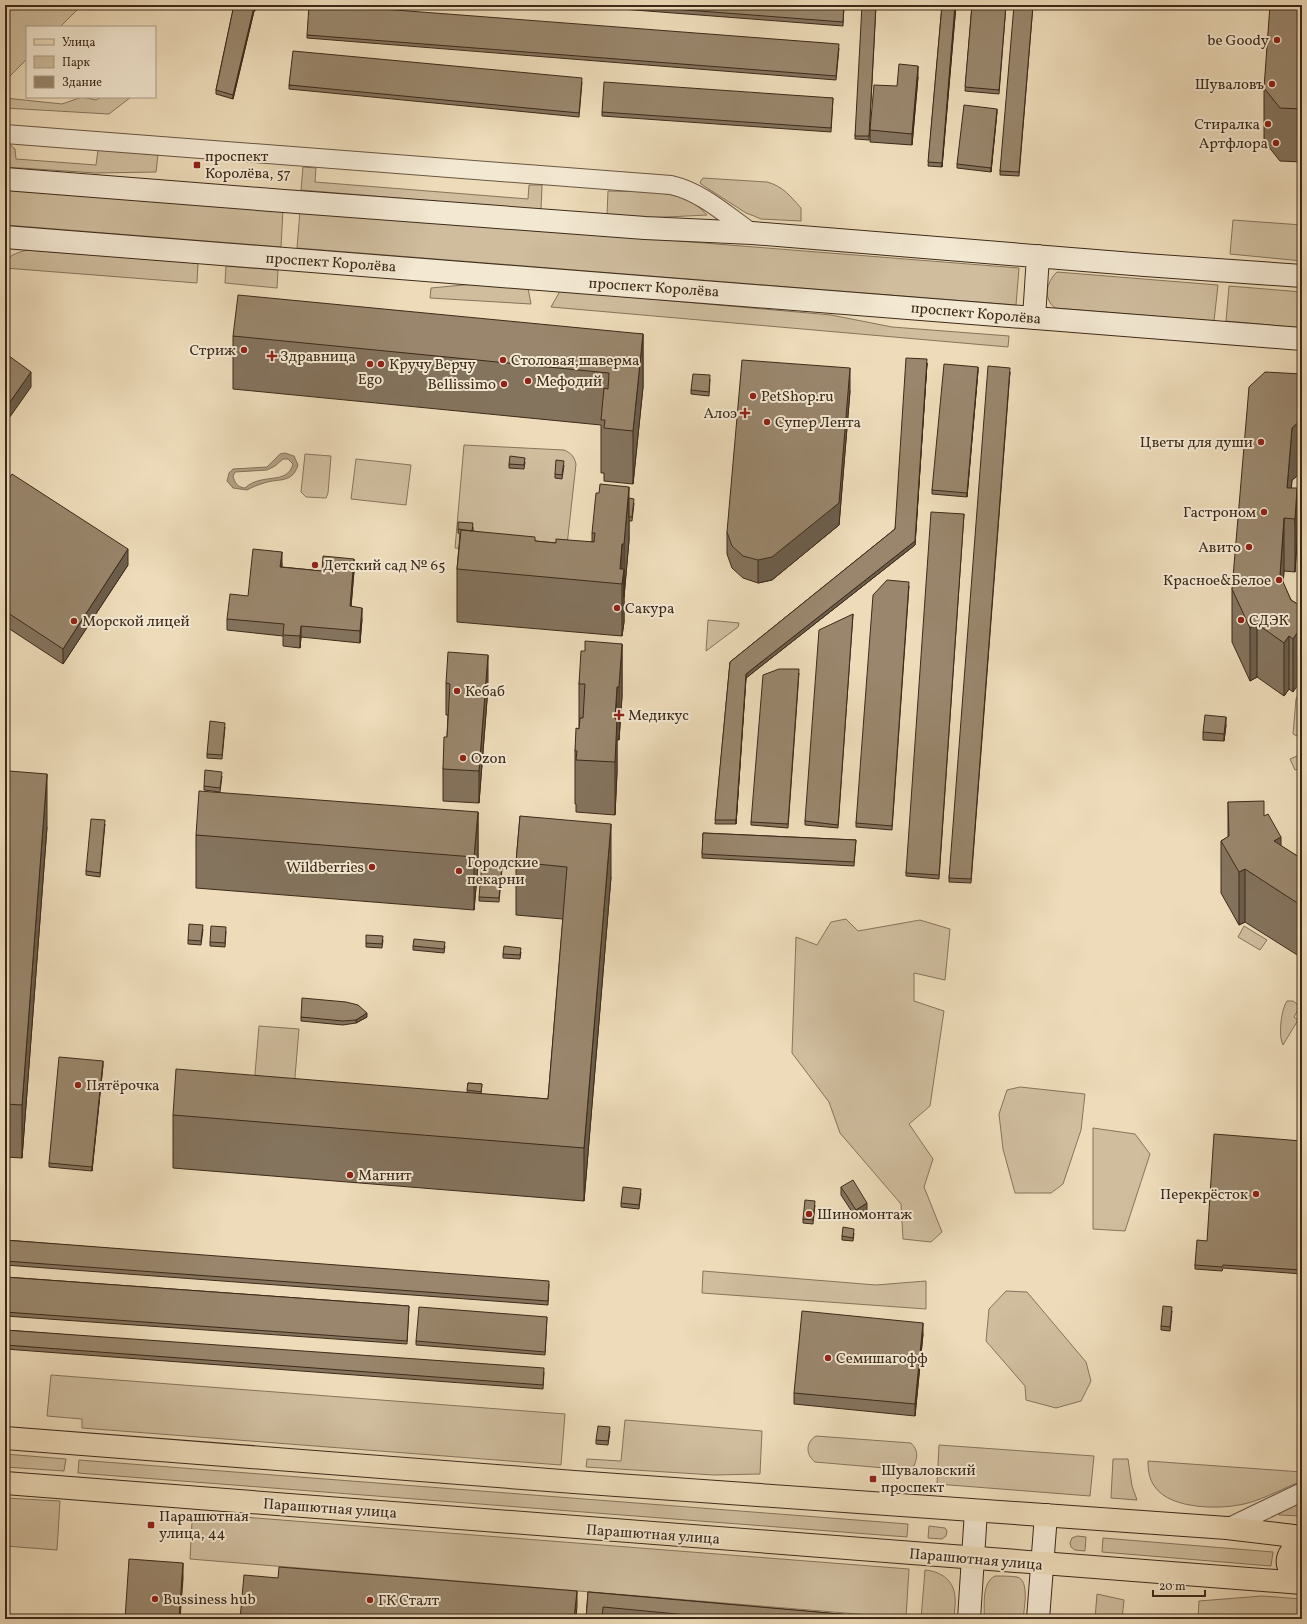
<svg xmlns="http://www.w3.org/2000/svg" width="1307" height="1624" viewBox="0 0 1307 1624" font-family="Vollkorn,serif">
<rect width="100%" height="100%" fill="#eddbb9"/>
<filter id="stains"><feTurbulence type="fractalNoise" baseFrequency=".005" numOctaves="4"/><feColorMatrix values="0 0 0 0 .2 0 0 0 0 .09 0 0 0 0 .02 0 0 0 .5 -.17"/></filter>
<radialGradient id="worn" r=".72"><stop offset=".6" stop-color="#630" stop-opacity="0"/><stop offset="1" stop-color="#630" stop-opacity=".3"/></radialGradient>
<path fill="#cfbd9e" stroke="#86745c" d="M5,5H82L60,27H27V59L5,81Z
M82,97L96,100L101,97H131L109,114L5,108V98L62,104Z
M5,142H7L15,149L16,159L96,165L98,150L158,155L156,172L96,173L5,167Z
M303,167L316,168L315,182L528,199L529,185H542L541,210L301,190Z
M703,178L767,182C783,186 791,197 801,208V221L761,219L754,216L746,213L701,184L700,182Z
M5,188L283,210L281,247L5,225Z
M608,191C632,192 666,190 688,200C695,203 701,209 707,215L646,218L607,215Z
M300,211L1019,268L1016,305L297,248Z
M1233,220L1302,225V261L1230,254Z
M28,250L198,263L197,283L5,268V261C12,254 19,252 28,250Z
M226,266L278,270L277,288L225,283Z
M1057,272L1218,285L1214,321L1055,308C1043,299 1046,282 1057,272Z
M474,284L528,288L531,304L430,298L431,288Z
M1229,286L1302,292V328L1226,321Z
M560,291L831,315L892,327L1009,336L1008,347L551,307Z
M464,445L564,450C571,453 574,456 576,464L567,545L554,556L455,548Z
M305,454L331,456L328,493L326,498L306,497L301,492Z
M356,459L411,465L406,505L351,499Z
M708,620L739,623L738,627L706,651Z
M1298,695L1302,698V734L1297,736L1293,734L1296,699Z
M1302,754V768L1295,770L1290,759Z
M846,919L858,931L920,920L950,929L945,980L914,973V1001L944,1011L930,1106L909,1124L933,1159L924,1187L942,1232L931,1242L903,1239L901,1204L840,1133L829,1102L792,1053L796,937L817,945L831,922Z
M1244,926L1267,940L1260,950L1238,937Z
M1287,1001H1293L1300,1006L1294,1017L1298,1020L1283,1045C1278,1037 1281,1009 1287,1001Z
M259,1026L299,1029L294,1089L254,1086Z
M1020,1087L1085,1094L1081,1130L1063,1184L1051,1193H1015L1003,1149L999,1114L1007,1090Z
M1093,1128L1135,1134L1150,1154L1125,1231L1093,1229Z
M703,1271L876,1285L926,1281V1309L702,1293Z
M1006,1291L1027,1292L1086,1362L1091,1381L1081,1401L1056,1408L1026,1400L1025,1386L986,1341L989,1309Z
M51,1375L565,1414L561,1465L82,1428V1419L47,1416Z
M625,1420L762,1431L760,1474L714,1475L586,1467L587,1459L621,1461Z
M816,1436L911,1443C918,1450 918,1456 914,1466L908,1470L815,1462C805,1454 806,1442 816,1436Z
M939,1445L1094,1456L1090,1496L937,1484Z
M5,1454L66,1459L64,1471L5,1467Z
M1113,1459H1128L1132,1486L1137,1500L1111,1498Z
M79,1460L908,1524L907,1537L78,1473Z
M1148,1461L1302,1472V1481C1284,1488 1266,1498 1248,1503C1223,1510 1171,1510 1155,1487C1149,1479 1148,1470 1148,1461Z
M5,1498L60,1501L57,1550L5,1546Z
M1302,1502V1516L1279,1515L1280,1510Z
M230,1516L909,1569L906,1618L190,1559L192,1522Z
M929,1526L945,1528L947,1531L946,1536L942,1539L928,1538Z
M1077,1536L1086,1537L1085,1551L1075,1550L1071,1547L1070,1543L1072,1538Z
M1103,1538L1273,1552L1271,1566L1102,1552Z
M925,1570C940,1571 954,1580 955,1597C956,1604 954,1612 954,1619H921Z
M995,1576C1002,1576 1010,1576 1017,1577C1030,1580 1024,1609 1023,1619H984C985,1606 981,1583 995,1576Z
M1097,1594L1124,1600L1122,1619H1095Z
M1262,1596L1302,1599V1619H1198L1199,1601Z"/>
<path fill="#b19f83" stroke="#837059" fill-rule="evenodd" d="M285,453L294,456L298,465C292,484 279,478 264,483C258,485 252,487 247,490L233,488L227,481L229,473L233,469L267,467L280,454ZM283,459H288L293,464C287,486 262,472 245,488C237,487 235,483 233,476L235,472L267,470L275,466Z"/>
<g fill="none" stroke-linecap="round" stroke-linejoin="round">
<g stroke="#695641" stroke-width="20">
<path id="street" d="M5,134L671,185C702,192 726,215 752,233
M1227,1528L1302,1492"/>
</g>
<g stroke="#3d2a19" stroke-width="24">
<path id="secondary" d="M5,179L284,201L645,228L752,233L1145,265L1302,276
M5,237L1302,339
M1034,318L1038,256
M969,1619L976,1511
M1038,1619L1046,1515"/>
</g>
<g stroke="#3d2a19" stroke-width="24">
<path id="primary" d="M5,1438L574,1482L1227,1528L1302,1537
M5,1483L1302,1583
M1301,1583C1284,1565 1282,1558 1302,1541"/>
</g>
<use href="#street" stroke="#f3e8d2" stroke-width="18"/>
<use href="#secondary" stroke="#f3e8d2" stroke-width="22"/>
<use href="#primary" stroke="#eddbb9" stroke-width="22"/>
</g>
<path fill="#84735d" stroke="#3d2a19" d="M234,5H263L254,11L233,99L216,94V90Z
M569,5H844L843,26Z
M876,5L869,140L855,139V136Z
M942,5H956L942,167L928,166Z
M972,5H1006L999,94L965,91Z
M1033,5L1019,176L1000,175V171Z
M1302,5V162L1280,161L1264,141V88Z
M307,35L839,48L836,80L307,38Z
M918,77L912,145L870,142V130L897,86Z
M582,82L579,117L289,89V85Z
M833,98L831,132L602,116V112Z
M997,112L991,172L957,168V164Z
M643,334V387L633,484L604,481V473H601V425L233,389V336Z
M927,363L915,545L746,678L736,824H715L730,662L895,529Z
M978,371L967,497L932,494V490Z
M1010,372L971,883L949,882V878Z
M1302,374V473H1301L1292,480L1291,488L1297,541L1295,572L1284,571L1283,583L1291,600L1302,607L1293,692L1289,689L1284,696L1257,677L1250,681L1232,642V589Z
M710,379L709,396L691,394V390Z
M850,391L839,525L772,580L758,583L743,578L732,568L727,554V532Z
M525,462L524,469L509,468V464Z
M564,465L562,479L555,478V474Z
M5,485L128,565L63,664L5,626Z
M629,498L634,503L632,521H629V540L624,597V622L622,636L457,622V569L460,534L458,533V529L473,527V531L535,541L556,543L592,542V533Z
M964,514L939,879L906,876V873Z
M282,563V567L322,571H354L351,607L362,619L360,643L301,637L300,648L283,646V636L227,630V619L248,596Z
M909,586L892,830L856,827V823Z
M853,614L838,828L805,825V821Z
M622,644V696L619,740H617V772L615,815L576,812V804H575V751L579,728V684L585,651Z
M799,673L788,828L751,825V822Z
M446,683L488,687L479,803L443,801V769L447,737L448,715H446Z
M1226,725L1224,741L1203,740V732Z
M225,727L222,759L207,758V754Z
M222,776L220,792L204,790V786Z
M1228,802L1264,816L1281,846L1302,859V958L1245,922L1239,925L1221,893V841L1228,837Z
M478,812V865L474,910L196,888V835Z
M520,816L611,877L584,1201L173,1168V1115L467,1093L468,1083L482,1084L481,1094L548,1099L563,919L516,915V862Z
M5,821L47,827L22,1158L5,1157Z
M105,824L100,877L86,875V871Z
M703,833L856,840L854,866L702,858Z
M502,869L499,902L479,901V897Z
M203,929L201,945L188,944V940Z
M226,931L225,947L210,946V942Z
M383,940L382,948L366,947V943Z
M413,946H445L444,953L413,950Z
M521,952L520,959L503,958V954Z
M301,1017H367L356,1023L343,1025L301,1021Z
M103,1065L92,1171L49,1167V1163Z
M1302,1141V1274L1223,1268L1222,1271L1195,1269V1265L1207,1241Z
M841,1187L867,1211L856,1218L841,1195Z
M641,1193L639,1209L621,1207V1203Z
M815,1205L813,1224L803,1223V1219Z
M854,1233L853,1241L842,1240V1236Z
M5,1240L549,1284L548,1305L5,1265Z
M5,1277L409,1306L407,1344L5,1316Z
M1172,1311L1170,1331L1161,1330V1326Z
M547,1317L545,1355L416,1345V1341Z
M5,1330L544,1372L543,1389L5,1349Z
M923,1334L915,1416L794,1404V1393Z
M610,1431L608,1445L596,1444V1440Z
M588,1592L897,1619H586Z"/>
<path fill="#6b5e4c" stroke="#3d2a19" d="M257,5H263L254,11L233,99V95L254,7Z
M955,5H956L942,167V163Z
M918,66V77L912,145V134Z
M997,109V112L991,172V168Z
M643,334V387L633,484V431Z
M927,363L915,545L746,678L736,824L746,674L915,541Z
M978,367V371L967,497V493Z
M850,368V391L839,525L772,580L758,583V560Z
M31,372V387L5,424V409Z
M1301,420V473L1292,480L1289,519L1287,488L1292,428Z
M629,487V540L624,597V544Z
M1297,488V541L1295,572V519Z
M1284,518V571L1280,627V575Z
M622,544V584L620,569Z
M128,549V565L63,664V649Z
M282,552V563L280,579V567Z
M354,559V571L350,618V606Z
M624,569V622L622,636V584Z
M362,608V619L360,643V631Z
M1257,624V677L1250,681V628Z
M301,626V637L300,648V636Z
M1302,626V679L1293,692V639Z
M1289,636V689L1284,696V643Z
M622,644V696L619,740V687Z
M488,655V687L479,803V771Z
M617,687V772L615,815V719Z
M1226,717V725L1224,741V734Z
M47,774V827L22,1158V1105Z
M478,812V865L474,910V857Z
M611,824V877L584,1201V1148Z
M1281,837V890L1274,841Z
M1245,869V922L1239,925V872Z
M367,1013V1017L356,1023V1020Z
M103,1061V1065L92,1171V1167Z
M867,1203V1211L856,1218V1210Z
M923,1323V1334L915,1416V1404Z
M183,1563V1579L180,1619H179Z
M577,1591V1606L576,1619H574Z"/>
<path fill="#99866c" stroke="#3d2a19" d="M234,5H257L254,7L233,95L216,90Z
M309,5H330L839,44L836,76L307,35Z
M621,5H844L843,22Z
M862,5H876L869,136H855Z
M942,5H955L942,163L928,162Z
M972,5H1006L999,90L965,87Z
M1014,5H1033L1019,172L1000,171Z
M1270,5H1302V109L1280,108L1264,88Z
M293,51L582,78L579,113L289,85Z
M899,64L918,66L912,134L870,130L874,85L897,86Z
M604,82L833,98L831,128L602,112Z
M964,105L997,109L991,168L957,164Z
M238,295L643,334L633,431L604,428L605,420H601L604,388L608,389L609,373L233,336Z
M5,353L31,372L5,409Z
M906,358L927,359L915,541L746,674L736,820H715L730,662L895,529Z
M742,360L850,368L839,503L772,557L758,560L743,556L732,546L727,532Z
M944,364L978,367L967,493L932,490Z
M988,366L1010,368L971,879L949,878Z
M1265,372L1302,374V420H1301L1292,428L1287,488H1297L1295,519L1284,518L1280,575L1291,600L1302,607V626L1293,639L1289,636L1284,643L1257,624L1250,628L1232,589L1249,387Z
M693,374L710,375L709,392L691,390Z
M510,456L525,458L524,465L509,464Z
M556,460L564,461L562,475L555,474Z
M12,474L128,549L63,649L5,611V485Z
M600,484L629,487L624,544H622L620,569H624L622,584L457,569L461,530L535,537V541L556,543V539L594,542L595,533H592L596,493H599Z
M629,498L634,499L632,517H629Z
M931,512L964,514L939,875L906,873Z
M458,522L473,523L472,531L458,529Z
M253,549L282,552L280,567L322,571L323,556L354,559L350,606L362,608L360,631L301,626L300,636L283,635L284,624L227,619L230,594L248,596Z
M887,580L909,582L892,826L856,823L873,595Z
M853,614L838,825L805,821L819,630Z
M585,641L622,644L619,687H617L615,719H617L615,762L576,760L577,751H575L576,728L579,729L580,718H583L585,684H579L581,651H585Z
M448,652L488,655L479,771L443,769L444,737H447L450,684L446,683Z
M779,669H799L788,824L751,822L763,675Z
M1205,715L1226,717L1224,734L1203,732Z
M210,721L225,723L222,755L207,754Z
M205,770L222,772L220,788L204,786Z
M9,771L47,774L22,1105L5,1104V821Z
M199,791L478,812L474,857L196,835Z
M1264,801V816L1268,814L1281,837L1274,841L1302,859V906L1245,869L1239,872L1221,841L1229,836L1228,802Z
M520,816L611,824L584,1148L173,1115L176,1069L548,1099L567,867L516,862Z
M91,819L105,820L100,873L86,871Z
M703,833L856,840L854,862L702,854Z
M482,863L502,865L499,898L479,897Z
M189,924L203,925L201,941L188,940Z
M211,926L226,927L225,943L210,942Z
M366,935L383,936L382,944L366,943Z
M414,939L445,942L444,949L413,946Z
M504,946L521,948L520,955L503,954Z
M302,998L346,1002L358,1005L367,1013L356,1020L343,1021L301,1017Z
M59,1057L103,1061L92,1167L49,1163Z
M468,1083L482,1084L481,1092L467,1090Z
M1214,1134L1302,1141V1270L1223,1265L1222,1267L1195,1265L1197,1240L1207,1241Z
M853,1180L867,1203L856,1210L841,1187Z
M623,1187L641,1189L639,1205L621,1203Z
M805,1200L815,1201L813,1220L803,1219Z
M843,1227L854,1229L853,1238L842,1236Z
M5,1240L549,1281L548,1301L5,1261Z
M5,1277L409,1306L407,1341L5,1312Z
M1163,1306L1172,1307L1170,1327L1161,1326Z
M419,1307L547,1317L545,1352L416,1341Z
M802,1311L923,1323L915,1404L794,1393Z
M5,1330L544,1368L543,1385L5,1345Z
M598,1426L610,1427L608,1441L596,1440Z
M129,1559L183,1563L179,1619H125Z
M279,1567L577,1591L574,1619H240L244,1575L278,1578Z
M588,1592L897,1619H730L603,1607L602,1619H586Z
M655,1616L691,1619H655Z"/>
<g fill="#8f2418" stroke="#f3e8d2" stroke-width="1.5">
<circle cx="1277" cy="40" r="4"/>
<circle cx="1272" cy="84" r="4"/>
<circle cx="1268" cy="124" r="4"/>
<circle cx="1276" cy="143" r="4"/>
<rect x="193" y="161" width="8" height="8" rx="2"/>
<circle cx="244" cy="350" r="4"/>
<path d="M270 350h4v4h4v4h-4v4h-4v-4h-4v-4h4z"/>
<circle cx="503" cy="360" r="4"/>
<circle cx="370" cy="364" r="4"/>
<circle cx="381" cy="364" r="4"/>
<circle cx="528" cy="381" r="4"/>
<circle cx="504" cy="384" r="4"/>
<circle cx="753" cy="396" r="4"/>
<path d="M743 407h4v4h4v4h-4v4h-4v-4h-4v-4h4z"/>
<circle cx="767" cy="422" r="4"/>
<circle cx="1261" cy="442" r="4"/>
<circle cx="1264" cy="512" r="4"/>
<circle cx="1249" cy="547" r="4"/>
<circle cx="315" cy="565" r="4"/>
<circle cx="1279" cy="580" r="4"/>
<circle cx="617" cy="608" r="4"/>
<circle cx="1241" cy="620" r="4"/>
<circle cx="74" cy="621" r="4"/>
<circle cx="457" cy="691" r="4"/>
<path d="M617 709h4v4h4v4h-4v4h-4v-4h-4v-4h4z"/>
<circle cx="463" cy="758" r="4"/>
<circle cx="372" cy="867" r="4"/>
<circle cx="459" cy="871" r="4"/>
<circle cx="78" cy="1085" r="4"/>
<circle cx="350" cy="1175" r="4"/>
<circle cx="1256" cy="1194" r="4"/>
<circle cx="809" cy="1214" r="4"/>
<circle cx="828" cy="1358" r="4"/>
<rect x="869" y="1475" width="8" height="8" rx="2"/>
<rect x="147" y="1521" width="8" height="8" rx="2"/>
<circle cx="155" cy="1599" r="4"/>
<circle cx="370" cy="1600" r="4"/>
</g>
<g text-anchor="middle" stroke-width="4" stroke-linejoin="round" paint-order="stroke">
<g font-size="15" fill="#3d2a19" stroke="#f3e8d2" text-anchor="start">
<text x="1269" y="45" text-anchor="end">be Goody</text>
<text x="1264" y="89" text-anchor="end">Шуваловъ</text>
<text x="1260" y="129" text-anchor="end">Стиралка</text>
<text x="1268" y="148" text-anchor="end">Артфлора</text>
<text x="205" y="161">проспект<tspan x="205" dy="17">Королёва, 57</tspan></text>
<text x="236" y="355" text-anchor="end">Стриж</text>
<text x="280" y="361">Здравница</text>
<text x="511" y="365">Столовая,шаверма</text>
<text x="389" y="369">Кручу Верчу</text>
<text x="370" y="384" text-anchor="middle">Ego</text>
<text x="536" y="386">Мефодий</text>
<text x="496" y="389" text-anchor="end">Bellissimo</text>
<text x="761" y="401">PetShop.ru</text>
<text x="737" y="418" text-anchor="end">Алоэ</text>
<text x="775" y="427">Супер Лента</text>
<text x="1253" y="447" text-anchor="end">Цветы для души</text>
<text x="1256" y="517" text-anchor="end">Гастроном</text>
<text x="1241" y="552" text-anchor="end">Авито</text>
<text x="323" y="570">Детский сад № 65</text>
<text x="1271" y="585" text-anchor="end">Красное&amp;Белое</text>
<text x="625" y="613">Сакура</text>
<text x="1249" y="625">СДЭК</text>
<text x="82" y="626">Морской лицей</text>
<text x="465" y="696">Кебаб</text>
<text x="628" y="720">Медикус</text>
<text x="471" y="763">Ozon</text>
<text x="467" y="867">Городские<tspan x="467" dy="17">пекарни</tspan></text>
<text x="364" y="872" text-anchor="end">Wildberries</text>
<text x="86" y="1090">Пятёрочка</text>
<text x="358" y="1180">Магнит</text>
<text x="1248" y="1199" text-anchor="end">Перекрёсток</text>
<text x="817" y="1219">Шиномонтаж</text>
<text x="836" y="1363">Семишагофф</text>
<text x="881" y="1475">Шуваловский<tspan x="881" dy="17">проспект</tspan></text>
<text x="159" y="1521">Парашютная<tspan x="159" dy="17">улица, 44</tspan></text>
<text x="163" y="1604">Bussiness hub</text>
<text x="378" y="1605">ГК Сталт</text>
</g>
<g font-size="15" fill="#3d2a19" stroke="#f3e8d2">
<text transform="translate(331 262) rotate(4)" y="5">проспект Королёва</text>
<text transform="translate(654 287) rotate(4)" y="5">проспект Королёва</text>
<text transform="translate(976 313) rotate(5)" y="5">проспект Королёва</text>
<text transform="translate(330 1508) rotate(4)" y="5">Парашютная улица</text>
<text transform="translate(653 1534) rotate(4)" y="5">Парашютная улица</text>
<text transform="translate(976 1559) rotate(5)" y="5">Парашютная улица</text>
</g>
</g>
<rect width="1307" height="1624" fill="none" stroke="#eddbb9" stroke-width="20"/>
<rect x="6" y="6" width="1295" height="1612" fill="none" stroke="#3d2a19" stroke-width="2"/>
<rect x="10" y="10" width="1287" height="1604" fill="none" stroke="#3d2a19"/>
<rect x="26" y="26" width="130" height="72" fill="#f3e8d2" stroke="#aa9c88"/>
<rect x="34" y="39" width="20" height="6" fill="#eddbb9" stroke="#aa9c88"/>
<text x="62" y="46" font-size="12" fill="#3d2a19">Улица</text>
<rect x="34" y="56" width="20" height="12" fill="#cfbd9e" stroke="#aa9c88"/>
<text x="62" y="66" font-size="12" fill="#3d2a19">Парк</text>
<rect x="34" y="76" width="20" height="12" fill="#99866c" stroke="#aa9c88"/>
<text x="62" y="86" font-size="12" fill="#3d2a19">Здание</text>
<path d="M1153 1590v6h52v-6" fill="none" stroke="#3d2a19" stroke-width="2"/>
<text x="1159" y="1590" font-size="12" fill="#3d2a19" stroke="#f3e8d2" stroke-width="3" paint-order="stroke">20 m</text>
<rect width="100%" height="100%" filter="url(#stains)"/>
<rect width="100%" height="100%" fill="url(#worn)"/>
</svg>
